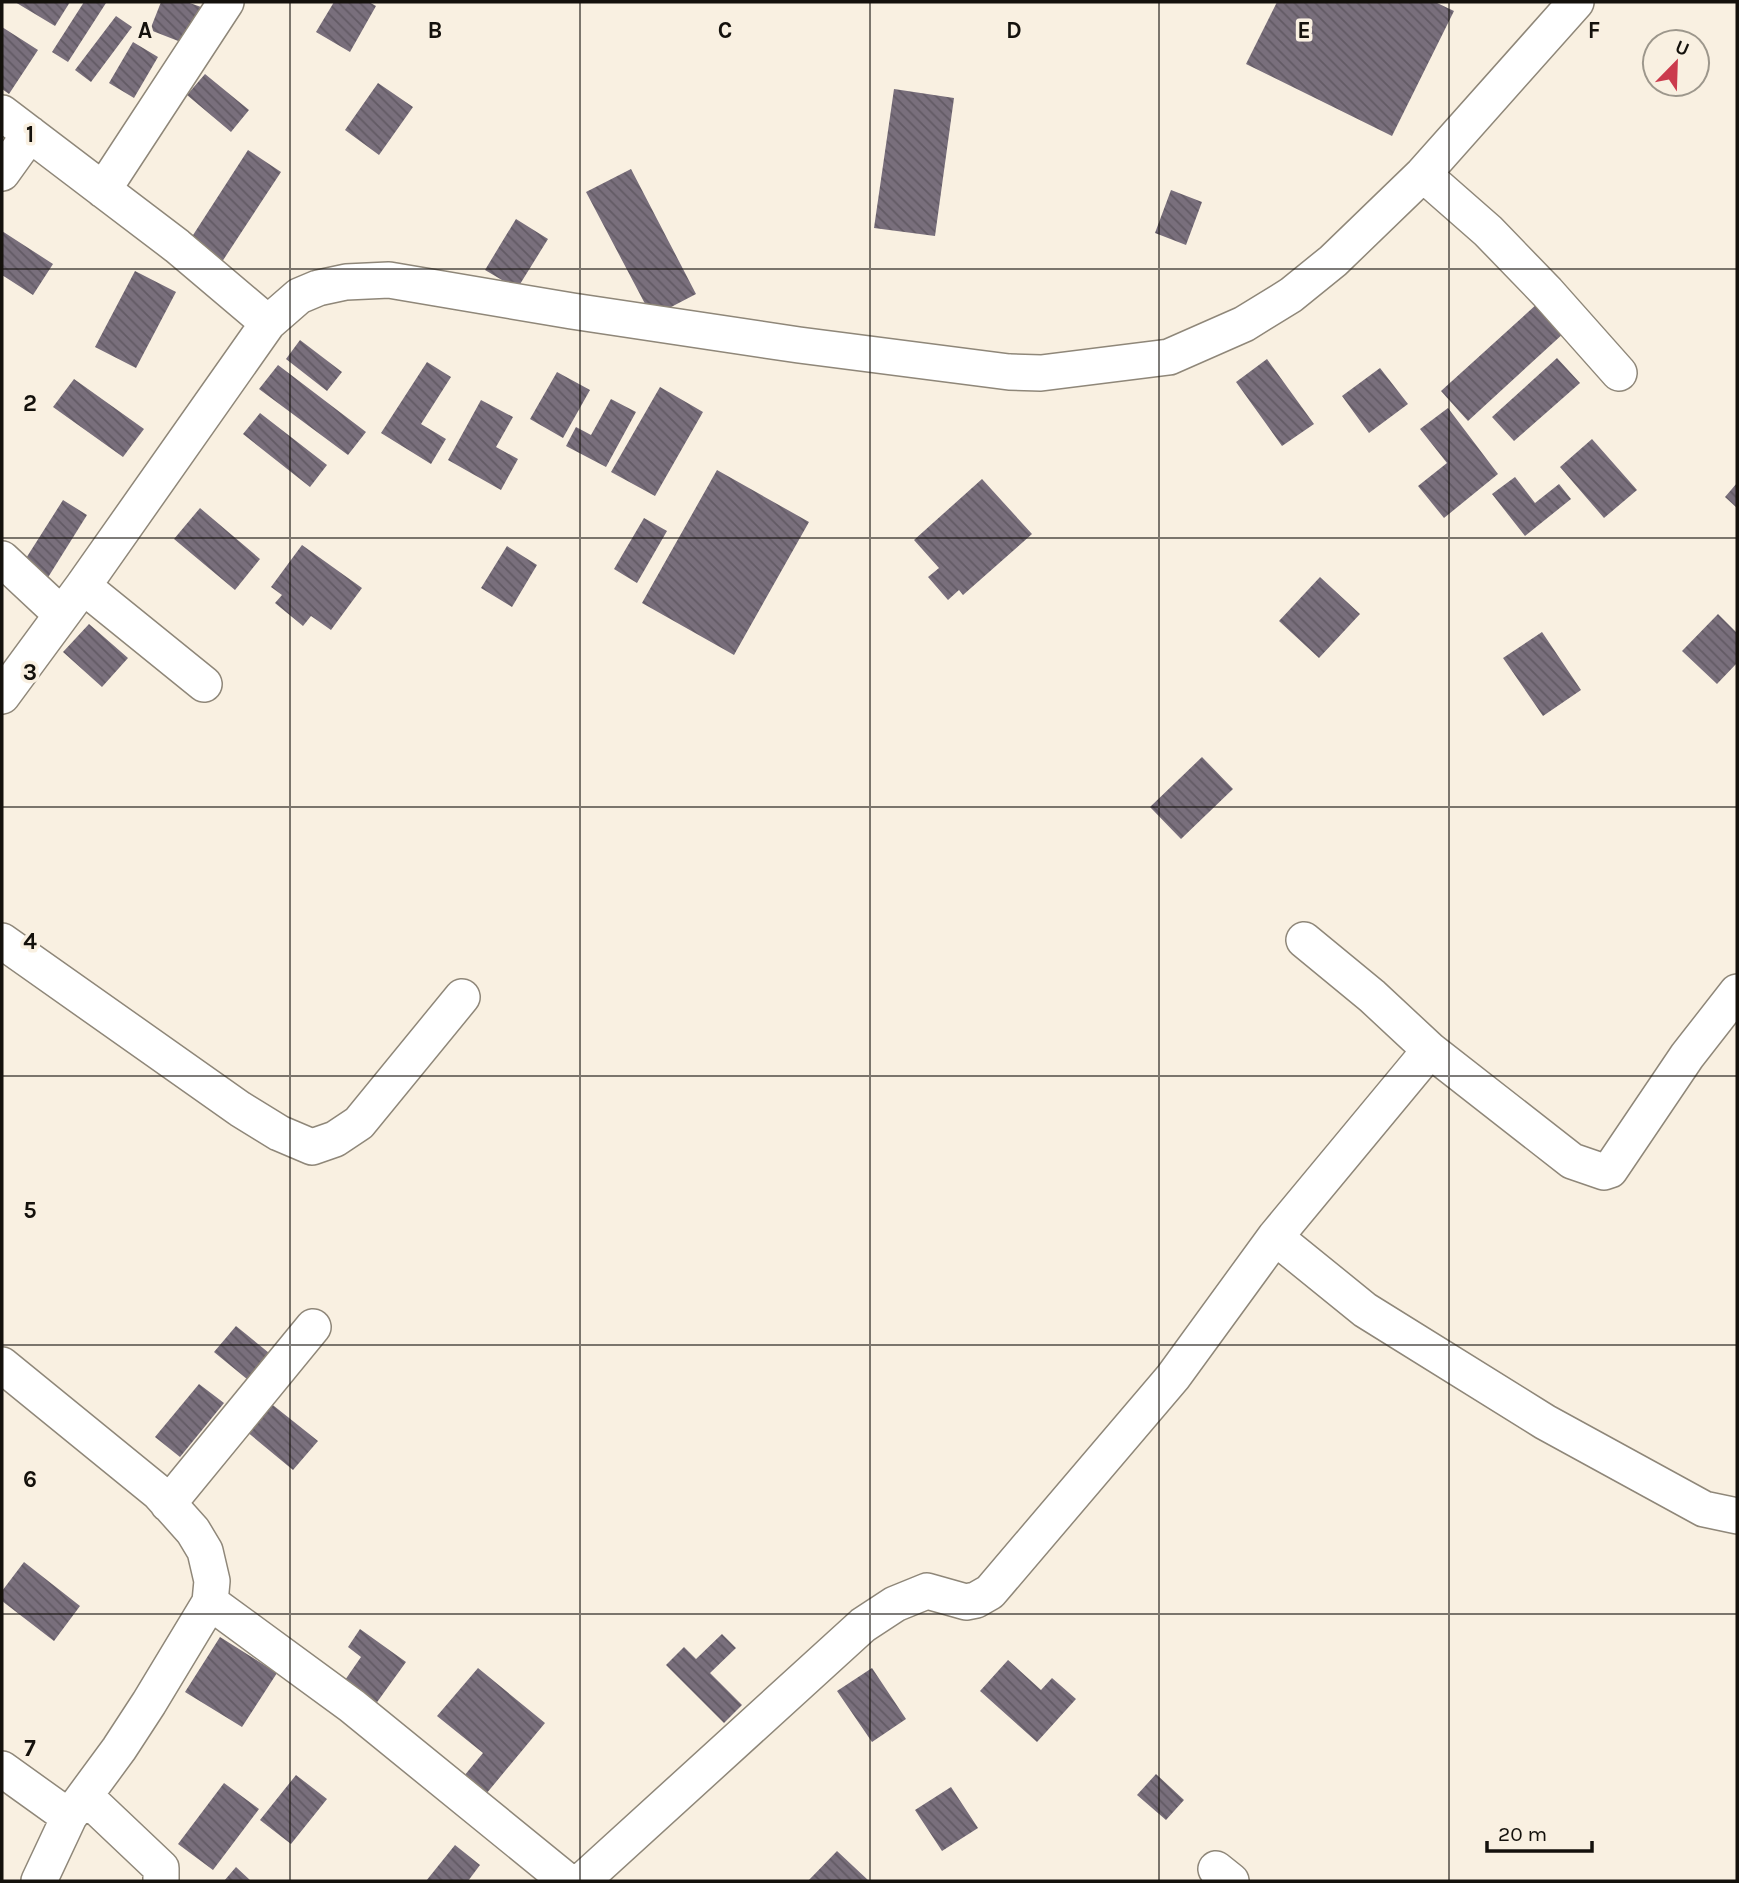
<svg xmlns="http://www.w3.org/2000/svg" width="1739" height="1883" viewBox="0 0 1739 1883" font-family="Karla,sans-serif">
<defs>
<pattern id="building-back-hatch" width="6" height="6" patternUnits="userSpaceOnUse" patternTransform="scale(1.75)"><rect width="6" height="6" fill="#796f7c"/><path d="M-1 5l2 2M0 0l6 6M5-1l2 2" fill="none" stroke="#625a64"/></pattern>
</defs>
<rect width="100%" height="100%" fill="#f9f0e1"/>
<path fill="url(#building-back-hatch)" d="M15,2H70L55,26Z
M84,2L106,3L68,62L52,52Z
M161,2H187L201,7L186,44L150,30Z
M334,2H369L376,6L350,52L316,32Z
M1277,2H1435L1454,11L1392,136L1246,64Z
M116,16L132,27L91,82L75,70Z
M2,27L38,50L9,94L2,89Z
M133,42L158,57L134,98L109,83Z
M205,74L249,110L231,132L187,95Z
M378,83L413,107L379,155L345,130Z
M894,89L954,98L935,236L874,228Z
M248,150L281,172L216,271L184,249Z
M631,169L696,294L652,317L586,192Z
M1171,190L1202,202L1186,245L1155,233Z
M516,219L548,239L517,289L485,270Z
M2,231L53,264L33,295L2,275Z
M135,271L176,292L136,368L95,347Z
M1538,303L1565,332L1468,421L1441,391Z
M300,340L342,372L327,391L286,359Z
M1557,358L1580,383L1514,441L1492,417Z
M1267,359L1314,424L1282,446L1236,382Z
M427,362L451,377L421,424L446,439L431,464L381,433Z
M278,365L366,432L348,455L259,389Z
M1380,368L1408,404L1369,433L1342,396Z
M557,372L590,390L563,438L530,419Z
M74,379L144,429L123,457L53,407Z
M660,387L703,412L655,496L611,472Z
M611,399L636,412L606,467L566,446L576,427L591,435Z
M481,400L513,417L496,447L518,459L501,490L448,460Z
M1448,408L1498,474L1444,518L1418,486L1447,463L1420,429Z
M260,413L327,465L310,487L243,434Z
M1592,439L1637,490L1604,518L1560,467Z
M717,470L809,522L734,655L642,603Z
M1515,477L1535,503L1559,484L1571,499L1525,536L1492,494Z
M982,479L1032,534L963,595L959,590L948,600L928,577L939,568L914,540Z
M1737,483V508L1725,497Z
M63,500L87,515L47,579L23,563Z
M200,508L260,559L235,590L174,539Z
M644,518L667,531L637,583L614,569Z
M302,545L362,588L331,630L311,616L303,626L275,603L282,595L271,587Z
M507,546L537,565L512,607L481,588Z
M1320,577L1360,614L1319,658L1279,621Z
M1718,614L1737,633V663L1717,684L1682,651Z
M89,624L128,658L102,687L63,652Z
M1542,632L1581,690L1543,716L1503,658Z
M1202,757L1233,789L1181,839L1150,807Z
M236,1326L274,1357L253,1384L214,1352Z
M199,1384L224,1403L180,1457L155,1437Z
M269,1402L318,1441L293,1470L246,1431Z
M24,1562L80,1606L54,1641L2,1601V1591Z
M360,1629L406,1662L375,1705L343,1683L361,1657L348,1647Z
M722,1634L736,1648L710,1673L742,1705L724,1723L666,1665L684,1647L696,1659Z
M220,1637L277,1673L242,1727L185,1692Z
M1008,1660L1041,1690L1052,1678L1076,1699L1037,1742L980,1691Z
M478,1668L545,1723L486,1794L464,1776L483,1753L437,1716Z
M872,1668L906,1719L872,1742L837,1691Z
M1156,1774L1184,1800L1166,1820L1137,1795Z
M296,1775L327,1799L291,1844L260,1820Z
M224,1783L259,1809L213,1870L178,1844Z
M951,1787L978,1828L942,1851L915,1810Z
M455,1845L480,1865L468,1881H426Z
M837,1851L869,1881H808Z
M236,1867L251,1881H224Z"/>
<g fill="none" stroke-linecap="round" stroke-linejoin="round">
<g stroke="#8f8779" stroke-width="38">
<path id="street" d="M2,113L177,246L268,323
M2,173L30,134
M1423,174L1488,231L1547,292L1619,373
M103,190L226,2
M2,559L61,614
M83,586L204,684
M2,696L83,586L268,323L299,296L318,288L346,282L389,280L572,311L799,345L1009,372L1041,373L1169,357L1244,324L1291,295L1333,261L1423,174L1576,2
M1304,940L1372,996L1430,1050L1572,1161L1604,1172L1610,1170L1687,1056L1737,992
M2,941L240,1109L279,1133L312,1147L335,1139L359,1123L462,997
M1275,1237L1365,1310L1545,1422L1704,1509L1737,1516
M2,1365L159,1493L193,1531L205,1551L212,1581L210,1602L149,1703L119,1749L69,1817L39,1881
M168,1504L313,1327
M210,1602L352,1706L567,1881
M2,1769L69,1817
M85,1796L161,1868V1881
M1216,1869L1231,1881
M582,1881L863,1625L895,1604L927,1591L966,1602L976,1600L990,1592L1173,1377L1275,1237L1430,1050"/>
</g>
<use href="#street" stroke="#fff" stroke-width="35"/>
</g>
<path fill="none" stroke="#14110c" stroke-width="2" stroke-opacity="0.55" d="M290,2V1881M580,2V1881M870,2V1881M1159,2V1881M1449,2V1881M2,269H1737M2,538H1737M2,807H1737M2,1076H1737M2,1345H1737M2,1614H1737"/>
<g font-size="23" text-anchor="middle" font-weight="bold" fill="#14110c" stroke="#f9f0e1" stroke-width="7" stroke-linejoin="round" paint-order="stroke">
<text x="145" y="38">A</text>
<text x="435" y="38">B</text>
<text x="725" y="38">C</text>
<text x="1014" y="38">D</text>
<text x="1304" y="38">E</text>
<text x="1594" y="38">F</text>
<text x="30" y="142">1</text>
<text x="30" y="411">2</text>
<text x="30" y="680">3</text>
<text x="30" y="949">4</text>
<text x="30" y="1218">5</text>
<text x="30" y="1487">6</text>
<text x="30" y="1756">7</text>
</g>
<rect width="1739" height="1883" fill="none" stroke="#14110c" stroke-width="7"/>
<g transform="translate(1676 63) rotate(23)"><circle r="33" fill="#f9f0e1" stroke="#9d978c" stroke-width="2"/>
<path d="M0-5L12 26L0 18L-12 26Z" fill="#cb3b4d"/>
<text y="-10" font-size="19" font-weight="bold" text-anchor="middle" fill="#14110c">U</text>
</g>
<path d="M1487 1841v10h105v-10" fill="none" stroke="#14110c" stroke-width="3.5"/>
<text x="1498" y="1841" font-size="21" fill="#14110c" stroke="#f9f0e1" stroke-width="5" paint-order="stroke">20 m</text>
</svg>
